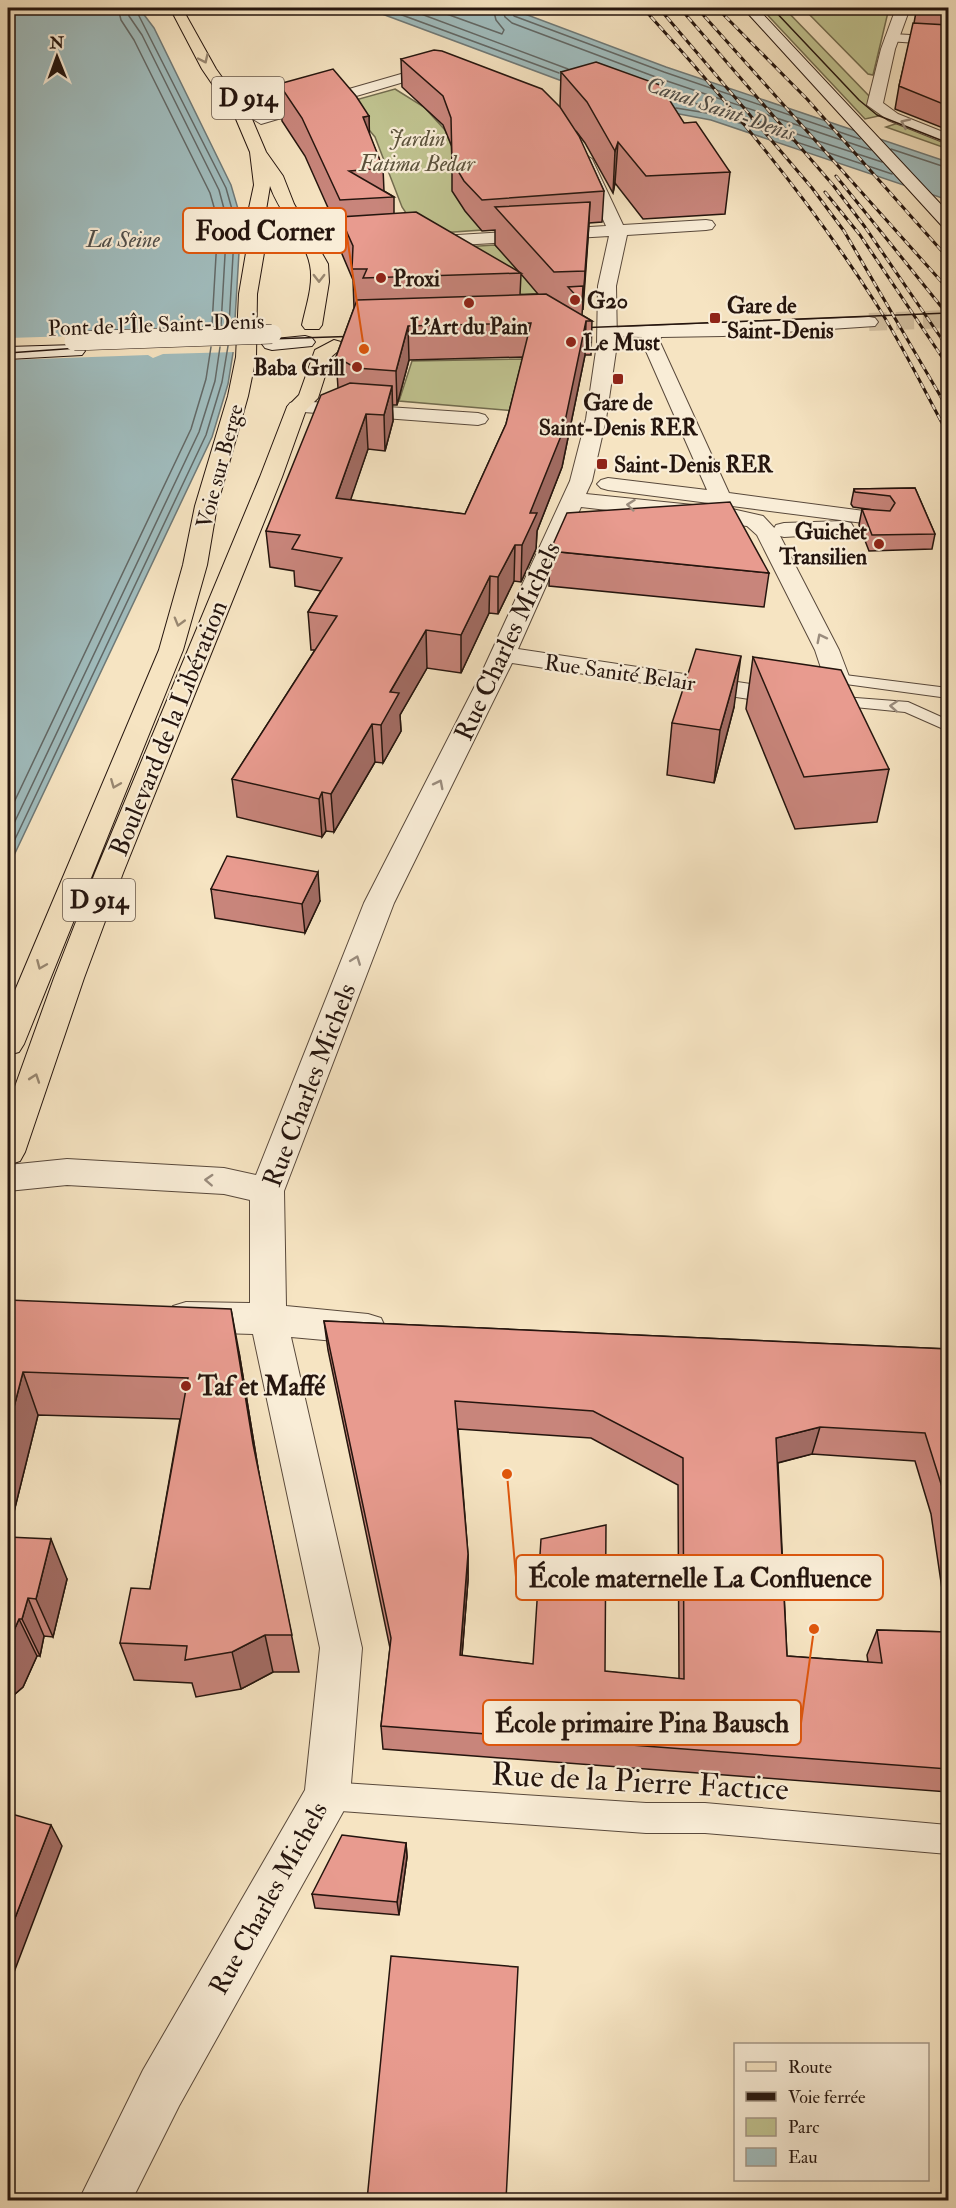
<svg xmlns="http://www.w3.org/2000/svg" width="956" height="2208" viewBox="0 0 956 2208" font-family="'IM FELL Double Pica',serif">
<rect width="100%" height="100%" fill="#f6e4c2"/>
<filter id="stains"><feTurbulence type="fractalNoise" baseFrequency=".00333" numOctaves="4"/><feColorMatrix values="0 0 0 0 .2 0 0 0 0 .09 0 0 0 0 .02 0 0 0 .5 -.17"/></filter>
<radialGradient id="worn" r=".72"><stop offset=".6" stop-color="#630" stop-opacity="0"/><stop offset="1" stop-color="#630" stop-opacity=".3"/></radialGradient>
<path fill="#c0c390" stroke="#726c4f" stroke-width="1.5" d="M761,8L785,9L871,98L883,115L865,119Z
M803,8H889L873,75L868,74Z
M395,89L424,107L445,130L451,145L454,186L482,230L425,234L412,222L402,207L375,137L365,125L341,104Z
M898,123L948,142V149L886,127Z
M495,245L547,294H503L430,249Z
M525,359L515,411L399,401L412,361Z"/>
<path fill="#a0bcbd" stroke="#6f7977" stroke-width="1.5" d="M8,8H139L154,28L231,185L241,219L233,353L228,384L212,437L8,868Z
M366,8H509L666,67L948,162V200L711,120L621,103Z"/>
<path fill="#f6e4c2" d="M238,331L236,352L163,354L153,358L148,355L8,360V338Z"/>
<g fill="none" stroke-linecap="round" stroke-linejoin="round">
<path stroke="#626866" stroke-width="1.5" d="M118,8L121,20L134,40L210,193L218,221L212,325
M127,8L129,16L142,35L219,190L227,220L221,325
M135,8L226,188L235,220L229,325
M383,8L559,73
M405,8L568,69
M430,8L502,34L504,30L496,20L493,8
M502,8L505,17L512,23L661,79L871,150
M510,8L514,16L664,72L860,139
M670,99L715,107L882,162
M676,108L713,114L892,174
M891,149L948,168
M8,815L191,429L206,379L211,347
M8,836L199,432L215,381L220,347
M8,854L206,435L222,382L228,346"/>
<path stroke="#d7c5a7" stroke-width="18" stroke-dasharray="18 9" stroke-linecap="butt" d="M869,322L948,319"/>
<g stroke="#59493b" stroke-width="2">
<path id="service" d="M837,674L948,688V698L831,682L829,679L831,676Z
M830,696L908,702L948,720V731L905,712L824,704L822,701Z
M327,1782L646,1803H705L948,1825V1854L705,1833H646L327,1810L317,1806L313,1796L317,1786Z"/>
</g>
<g stroke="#59493b" stroke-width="2">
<path id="pedestrian" d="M892,34L948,37V45L887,41L885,38L887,35Z
M869,317L875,318L878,322L875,326L723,336L661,337L660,342L729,493L879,513L887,514L890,519L887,524L879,525L608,490L601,488L597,484L601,480L608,478L707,490L642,342V337L600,336L598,332L600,328Z
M843,521L851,523L854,528L851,533L784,537L776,535L773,530L776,525L784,523Z"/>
</g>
<g stroke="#59493b" stroke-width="2">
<path id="minor" d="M896,8H910L895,49L883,103L898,114L948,134V144L888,120L867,105L881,49Z
M444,67L451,71L449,74L421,77L261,124L253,119L255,116L415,70Z
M584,154L592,159L623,225L706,220L712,221L715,225L712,229L706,230L627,235L616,286L617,344L606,419L592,481L586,494L732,509L763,516L778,532L839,650L850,679C841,691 822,704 808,708L512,663L394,903L284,1191L286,1306L368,1314L381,1318L386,1329L381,1340L368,1344L291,1337L362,1648L350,1796L343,1812L179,2106L132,2200H79L143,2070L305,1790L320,1648L253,1334L186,1332L173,1328L168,1317L173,1306L186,1302L250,1303V1200L224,1194L67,1185L8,1191V1165L67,1159L224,1168L256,1175L364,903L482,672L570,481L586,419L597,344L598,286L609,236L328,253L322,252L319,248L322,244L328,243L606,226L576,159ZM581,507L747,526L757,535L815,650L824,677L803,692L518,649Z
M297,401L478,413L485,415L488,419L485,423L478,425L290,411L287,407L290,403Z"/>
</g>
<g stroke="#25150e" stroke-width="2">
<path id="secondary" d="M743,8H757L948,212V227L942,226Z
M305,336L312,338L315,342L312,346L272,350L265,348L262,344L265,340Z
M75,345L82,347L85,351L82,355L8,359V347Z"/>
</g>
<g stroke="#25150e" stroke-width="2">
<path id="primary" d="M170,8H182L216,69L252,119L266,152L283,176L294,204L328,264L329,282L322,325L319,329H305L302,325C306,306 314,284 310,265C305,239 279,213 270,186L264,222L265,247L257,294L256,357L248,396L217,506L207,565L183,650L24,1044L19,1052L8,1055V1007L159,650L183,565L195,506L228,396L236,357L239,294L247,247L246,222L254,185L250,152L236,119L202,69Z
M334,340L341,342L344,346L331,357L318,398L306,410L282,477L123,873L84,978L25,1152L20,1161L8,1165V1106L54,978L95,873L260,477L287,407L299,395L315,350Z"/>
</g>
<use href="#service" fill="#f9edd7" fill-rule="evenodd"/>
<use href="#pedestrian" fill="#f9edd7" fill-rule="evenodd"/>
<use href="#minor" fill="#f9edd7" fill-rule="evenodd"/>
<use href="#secondary" fill="#f9edd7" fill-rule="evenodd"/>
<use href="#primary" fill="#f6e4c2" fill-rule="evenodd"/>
<path stroke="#25150e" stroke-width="1.5" d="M772,8L859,100L877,115L948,143
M577,328L948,313
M8,353L148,343L361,336"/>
<g stroke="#25150e" stroke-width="3">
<path id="rail" d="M643,8C727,101 807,196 875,302C902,344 924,390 948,434
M659,8L812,188L844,231L948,409
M680,8L833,185L865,227L948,348
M697,8L948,289
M717,8L807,99L948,258
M836,176L948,315
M825,192L860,235L948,366"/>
</g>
<use href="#rail" stroke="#f9edd7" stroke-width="2" stroke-dasharray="6" stroke-linecap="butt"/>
<g stroke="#25150e" stroke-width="20" stroke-linecap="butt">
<path id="secondary-bridge" d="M74,341L272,334"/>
</g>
<use href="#secondary-bridge" stroke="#f9edd7" stroke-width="19"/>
</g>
<path fill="#c8857b" stroke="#25150e" stroke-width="1.5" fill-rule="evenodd" d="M948,8V130L895,109L899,86L914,23L916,12Z
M401,59L560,107L561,72L684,123L730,172L725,214L643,219L615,183L613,193L585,143L576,131L604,191L602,222L589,223L582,315L592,321L591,355H585L562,467L537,531L536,549L521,582L514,581L498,614L489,613L461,673L427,668L400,715L401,731L383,763L375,762L334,832L326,831L322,837L237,817L232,779L315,650H311L308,612L321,591L295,586L294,571L270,567L266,531L338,388L336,357L354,308L353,280L342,254L341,237L305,156L282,121L279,84L369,116V134L383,168L384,191L394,197V214L519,272L495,245V230L482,231L465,211L452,191V147L443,125L402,87ZM521,274L538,294L520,295ZM523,357L506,424L465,514L350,500L368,449L385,451L393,421L392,405H397L409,360Z
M915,488L935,534L932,549L869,551L859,525L862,509L874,510L853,507L851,504L854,489Z
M550,551L769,573L764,607L549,586Z
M753,657L889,769L877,822L795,829L746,709Z
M734,707L714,783L667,775L672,723Z
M211,889L320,901L305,933L215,918Z
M8,1300L239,1352L259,1474L299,1672H273L241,1689L196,1697L192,1683L134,1680L120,1643L150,1589L180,1419L38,1415L8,1536Z
M324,1321L948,1349V1630L931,1514L915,1461L812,1454L778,1463L787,1656L868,1662L867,1655L877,1630L948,1632V1792L383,1749L381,1726L390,1648L328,1350ZM458,1429L591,1438L678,1485L679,1679L533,1664L462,1656L468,1580V1554Z
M8,1537L67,1579L53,1637L44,1636L40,1656H37L23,1687L8,1700Z
M406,1843L407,1857L399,1915L315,1908L312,1894Z"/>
<path fill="#a26c64" stroke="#25150e" stroke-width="1.5" d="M369,116L370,154L363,117Z
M618,142L615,183L613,193L615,151Z
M590,202L588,240L583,310L585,271Z
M586,321L585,355L562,467L537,531L536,549L521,582L522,545L530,513Z
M408,326L409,360L397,405L396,371Z
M392,386L393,421L385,451L384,415Z
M366,414L368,449L339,534L336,498Z
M515,545L514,581L498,614V577Z
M490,576L489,613L461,673V635Z
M426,630L427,668L400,715L401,731L383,763L381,725L390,692Z
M741,656L734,707L714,783L720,730Z
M372,724L375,762L334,832L331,794Z
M322,792L326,831L322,837L319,799Z
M318,872L320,901L305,933L302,904Z
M231,1309L239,1352L261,1486L253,1444Z
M23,1372L38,1415L8,1536V1430Z
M820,1427L812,1454L769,1465L776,1438Z
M51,1539L67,1579L53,1637L36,1599Z
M468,1554V1580L460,1680V1655Z
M28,1598L44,1636L40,1656L22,1619Z
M19,1619L37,1656L23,1687L8,1700V1644Z
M265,1635L273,1672L241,1689L232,1652Z
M51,1825L62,1846L8,1988V1936Z
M406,1843L407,1857L399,1915L397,1902Z"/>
<path fill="#e89b8f" stroke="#25150e" stroke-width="1.5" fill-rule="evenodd" d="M918,8H948V13L916,12Z
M913,23L948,25V106L899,86Z
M434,50L442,51L542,89L560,107L579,136L604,191L482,200L464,181L452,161L451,118L443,96L401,59Z
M596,62L660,85L684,123L696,122L730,172L646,176L618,142L615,151L587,102L561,72Z
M333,69L356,96L369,116L363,117L383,168L349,171L394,197L340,200L302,118L279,84Z
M590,202L585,271L554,272L495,207Z
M416,212L521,273L363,278L367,269H352L353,246L340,217Z
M583,286L582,302L568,287Z
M546,294L592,321H586L563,431L530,513H537L522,545H515L498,577L490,576L461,635L426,630L390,692L399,693L381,725L372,724L331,794L322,792L319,799L232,779L337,616L308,612L342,558L292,549L300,535L266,531L321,395L350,383L392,386L384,415L366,414L336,498L465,514L506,424L531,323L408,326L396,371L356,368L336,357L357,300Z
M915,488L935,534L872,535L862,509L890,511L895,503L890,496L855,492L854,489Z
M730,502L769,573L550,551L567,513Z
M696,649L741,656L720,730L672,723Z
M753,657L841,670L889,769L804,777Z
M227,856L318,872L302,904L211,889Z
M8,1300L231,1309L253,1444L292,1635H265L232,1652L185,1660L187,1646L120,1643L131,1588L150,1589L188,1378L23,1372L8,1430Z
M324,1321L948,1349V1527L942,1487L925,1433L820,1427L776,1438L787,1656L882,1663L877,1630L948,1632V1769L381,1726L391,1638ZM455,1401L593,1411L683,1458L684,1679L605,1671L606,1525L541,1539L533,1664L460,1655L468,1554Z
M8,1537L51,1539L36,1599L28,1598L22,1619H19L8,1644Z
M8,1813L51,1825L8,1936Z
M342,1835L406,1843L397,1902L312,1894Z
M391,1956L518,1967L506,2200H367Z"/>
<defs><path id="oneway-chevron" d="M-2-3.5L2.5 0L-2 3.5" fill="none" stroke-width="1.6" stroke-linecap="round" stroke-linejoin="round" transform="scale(1.5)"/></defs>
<g stroke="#988771">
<use href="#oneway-chevron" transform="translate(204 59) rotate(65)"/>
<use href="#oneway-chevron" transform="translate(319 278) rotate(90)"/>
<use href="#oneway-chevron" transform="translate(179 622) rotate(106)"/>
<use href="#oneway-chevron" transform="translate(115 784) rotate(112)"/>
<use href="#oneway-chevron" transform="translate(41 965) rotate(113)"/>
<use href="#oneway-chevron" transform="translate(35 1078) rotate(-71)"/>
</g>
<g stroke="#9a8c7d">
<use href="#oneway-chevron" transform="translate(905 123) rotate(-155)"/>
<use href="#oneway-chevron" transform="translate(631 505) rotate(-174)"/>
<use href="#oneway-chevron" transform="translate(821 638) rotate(-117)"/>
<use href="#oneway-chevron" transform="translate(894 706) rotate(-176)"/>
<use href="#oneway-chevron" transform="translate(439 784) rotate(-63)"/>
<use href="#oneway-chevron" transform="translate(356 960) rotate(-69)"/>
<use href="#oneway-chevron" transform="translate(209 1180) rotate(-177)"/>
</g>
<g fill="#8f2418" stroke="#f9edd7" stroke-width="2">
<circle cx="381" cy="278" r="6"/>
<circle cx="575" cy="300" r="6"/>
<circle cx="469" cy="303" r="6"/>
<rect x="709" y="312" width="12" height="12" rx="3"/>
<circle cx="571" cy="342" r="6"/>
<circle cx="357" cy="367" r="6"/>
<rect x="612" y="373" width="12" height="12" rx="3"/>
<rect x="596" y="458" width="12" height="12" rx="3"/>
<circle cx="879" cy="544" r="6"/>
<circle cx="186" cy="1386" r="6"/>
</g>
<g text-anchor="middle" stroke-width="4.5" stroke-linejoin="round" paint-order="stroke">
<g font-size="22" font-style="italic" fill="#504f4b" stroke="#f9edd7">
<text transform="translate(721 108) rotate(19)" y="8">Canal Saint-Denis</text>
<text x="123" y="247">La Seine</text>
</g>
<g font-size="22" font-style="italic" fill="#5b523c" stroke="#f9edd7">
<text x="417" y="146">Jardin<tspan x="417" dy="25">Fatima Bedar</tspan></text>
</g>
<g font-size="22" font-weight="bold" fill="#25150e" stroke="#f9edd7" text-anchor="start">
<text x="393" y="286">Proxi</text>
<text x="587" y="308">G20</text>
<text x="727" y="313">Gare de<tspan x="727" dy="25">Saint-Denis</tspan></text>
<text x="469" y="334" text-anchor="middle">L'Art du Pain</text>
<text x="583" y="350">Le Must</text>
<text x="345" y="375" text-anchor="end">Baba Grill</text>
<text x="618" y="410" text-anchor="middle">Gare de<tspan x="618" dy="25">Saint-Denis RER</tspan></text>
<text x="614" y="472">Saint-Denis RER</text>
<text x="867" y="539" text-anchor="end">Guichet<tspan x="867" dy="25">Transilien</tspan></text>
</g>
<g font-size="22" fill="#25150e" stroke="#f9edd7">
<text transform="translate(156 324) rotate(-2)" y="8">Pont de l'Île Saint-Denis</text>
<text transform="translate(219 466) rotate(-75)" y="8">Voie sur Berge</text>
<text transform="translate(620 672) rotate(8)" y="8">Rue Sanité Belair</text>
</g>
<g fill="#f9edd7" stroke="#65564a" stroke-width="1.5">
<rect x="212" y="77" width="72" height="42" rx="4.5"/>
<rect x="63" y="879" width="72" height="42" rx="4.5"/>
</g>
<g font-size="24" font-weight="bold" fill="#25150e">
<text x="248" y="106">D 914</text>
<text x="99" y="908">D 914</text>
</g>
<g font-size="26" fill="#25150e" stroke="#f9edd7">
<text transform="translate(507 641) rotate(-65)" y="9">Rue Charles Michels</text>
<text transform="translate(168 728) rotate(-68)" y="9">Boulevard de la Libération</text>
<text transform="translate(309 1085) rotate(-69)" y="9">Rue Charles Michels</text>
<text transform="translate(268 1898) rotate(-61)" y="9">Rue Charles Michels</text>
</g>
<g font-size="26" font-weight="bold" fill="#25150e" stroke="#f9edd7" text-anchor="start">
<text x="198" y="1395">Taf et Maffé</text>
</g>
<g font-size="32" fill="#25150e" stroke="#f9edd7">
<text transform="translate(640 1781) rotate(3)" y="11">Rue de la Pierre Factice</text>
</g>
</g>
<path fill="none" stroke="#de560c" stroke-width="2" d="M364 349L346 230M507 1474L516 1577M814 1629L801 1723"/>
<g fill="#de560c" stroke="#f9edd7" stroke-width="2">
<circle cx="364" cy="349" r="6"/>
<circle cx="507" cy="1474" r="6"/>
<circle cx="814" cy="1629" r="6"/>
</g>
<g fill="#f9edd7" stroke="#de560c" stroke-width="2">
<rect x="183" y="208" width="163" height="45" rx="6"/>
<rect x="516" y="1555" width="367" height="45" rx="6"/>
<rect x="483" y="1700" width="318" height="45" rx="6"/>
</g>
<g font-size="27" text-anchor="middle" font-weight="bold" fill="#25150e">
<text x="265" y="240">Food Corner</text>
<text x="700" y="1587">École maternelle La Confluence</text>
<text x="642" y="1732">École primaire Pina Bausch</text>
</g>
<rect width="956" height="2208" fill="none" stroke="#f6e4c2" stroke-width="30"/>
<rect x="9" y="9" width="938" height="2190" fill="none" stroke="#25150e" stroke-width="3"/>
<rect x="15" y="15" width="926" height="2178" fill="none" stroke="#25150e" stroke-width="1.5"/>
<rect x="734" y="2043" width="195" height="138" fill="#f9edd7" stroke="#a49787" stroke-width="1.5"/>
<rect x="746" y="2062" width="30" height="9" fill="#f6e4c2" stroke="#a49787" stroke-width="1.5"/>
<text x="788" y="2073" font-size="18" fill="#25150e">Route</text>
<rect x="746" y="2092" width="30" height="9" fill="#25150e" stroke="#a49787" stroke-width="1.5"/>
<text x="788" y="2103" font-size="18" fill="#25150e">Voie ferrée</text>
<rect x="746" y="2118" width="30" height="18" fill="#c0c390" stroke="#a49787" stroke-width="1.5"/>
<text x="788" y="2133" font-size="18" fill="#25150e">Parc</text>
<rect x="746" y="2148" width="30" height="18" fill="#a0bcbd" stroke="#a49787" stroke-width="1.5"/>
<text x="788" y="2163" font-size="18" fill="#25150e">Eau</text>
<g transform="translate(57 57) rotate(359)" stroke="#f9edd7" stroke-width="4.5" paint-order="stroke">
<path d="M0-4.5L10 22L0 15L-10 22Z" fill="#25150e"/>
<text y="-9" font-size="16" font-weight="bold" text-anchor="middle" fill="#25150e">N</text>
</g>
<rect width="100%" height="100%" filter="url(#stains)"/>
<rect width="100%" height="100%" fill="url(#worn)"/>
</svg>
